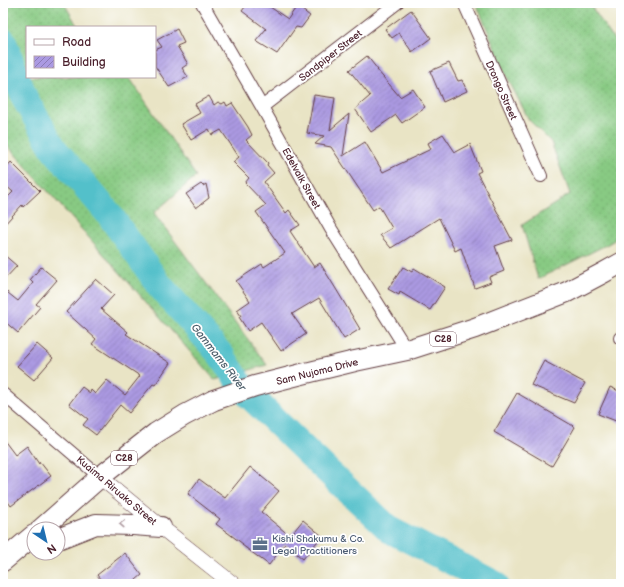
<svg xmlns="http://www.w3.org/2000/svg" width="624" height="587" viewBox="0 0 624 587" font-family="'Balsamiq Sans',sans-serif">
<defs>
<pattern id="grass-dots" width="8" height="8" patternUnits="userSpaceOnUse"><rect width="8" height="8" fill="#88ca83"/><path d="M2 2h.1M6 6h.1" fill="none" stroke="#77ad71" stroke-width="1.8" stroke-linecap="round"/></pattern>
<pattern id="building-hatch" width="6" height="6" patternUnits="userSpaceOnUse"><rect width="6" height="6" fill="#ab9ae2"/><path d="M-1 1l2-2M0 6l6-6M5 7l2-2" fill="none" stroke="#8d7db7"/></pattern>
</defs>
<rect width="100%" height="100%" fill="#fff"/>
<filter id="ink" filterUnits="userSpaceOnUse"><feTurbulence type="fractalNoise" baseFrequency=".025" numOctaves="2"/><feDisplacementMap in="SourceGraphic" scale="8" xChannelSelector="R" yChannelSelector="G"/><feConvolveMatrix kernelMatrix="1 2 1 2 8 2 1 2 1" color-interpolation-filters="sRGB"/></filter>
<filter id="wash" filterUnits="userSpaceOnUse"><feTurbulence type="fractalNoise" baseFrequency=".012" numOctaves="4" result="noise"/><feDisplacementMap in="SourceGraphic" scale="16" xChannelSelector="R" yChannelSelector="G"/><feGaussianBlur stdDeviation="0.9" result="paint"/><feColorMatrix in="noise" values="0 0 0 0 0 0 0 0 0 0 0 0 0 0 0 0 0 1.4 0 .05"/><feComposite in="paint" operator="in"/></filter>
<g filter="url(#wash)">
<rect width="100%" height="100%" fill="#e9e4c5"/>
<path fill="url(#grass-dots)" stroke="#697457" d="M3,3H64L78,27H27V77H129L196,176L154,213L267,365L215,380L6,144L3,138Z
M476,3H589L621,50V236L608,244L538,279L522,225L570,194L551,142L529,120L508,79Z"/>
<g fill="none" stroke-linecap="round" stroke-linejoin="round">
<path stroke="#53c0ca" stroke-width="27" d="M3,41L25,99L54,149L109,214L160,286L221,355L244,390L302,447L390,530L495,584"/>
</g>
<g id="blocks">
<path fill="url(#building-hatch)" d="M248,3H264L288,19L297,6L310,16L301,28L296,27L277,54L256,41L266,29L242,11Z
M411,10L431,38L412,52L399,33L392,38L385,29Z
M177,29L184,43L177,46L188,64L182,68L188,77L169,87L155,66V50L162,47L157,40Z
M367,56L378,70H377L400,97L413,89L425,107L402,123L396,115L371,132L355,109L370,96L349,70Z
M449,63L458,81L462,80L467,91L443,102L430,71Z
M314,95L335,98L330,130L349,114L343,156L365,142L383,172L431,149L428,143L443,134L455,152L470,144L481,171L477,173L512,240L495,246L504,271L489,277L491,282L475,288L461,248L455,251L439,218L391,248L380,235L392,228L379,206L373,210L331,147L315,144L324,136L307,133Z
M209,96L214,105L218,102L222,104L225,102L227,106L232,103L248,127L252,135L246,140L268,163L267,165L274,173L264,182L286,213L289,210L300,225L290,231L314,267L320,263L336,289L360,329L344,339L319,298L292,314L306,334L281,351L261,322L248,331L239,317L241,316L237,310L250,301L236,281L262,264L264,267L285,253L256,212L266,205L245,183L249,178L233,162L239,157L221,130L212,135L209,129L191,140L181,124L200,113L195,104Z
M11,162L40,191L23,207L22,205L3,226V202L13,192L3,183V171Z
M201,184L203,186L206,184L209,198L196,208L186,194Z
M3,254L17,266L3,281Z
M41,267L57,280L36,304L40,307L18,333L3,320V289L18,301L33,283L30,280Z
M403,267L412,272L414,268L445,287L430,310L400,292L399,295L388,289Z
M96,279L114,295L101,309L128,332L126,334L170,363L155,385L153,384L129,413L120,405L96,435L83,425L88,419L69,404L82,387L90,393L91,390L95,394L107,380L125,395L140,376L92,344L96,339L66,312Z
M37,344L53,358L34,380L17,366Z
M544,361L585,383L574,403L531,385Z
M610,387L621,392V423L598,414Z
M517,393L575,427L552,466L494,432Z
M3,439L15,455L27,446L39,464L40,462L51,476L11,506L3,495Z
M250,467L279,491L261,512L290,536L303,520L322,536L303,559L285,544L269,565L242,545L243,544L216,524L220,519L188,494L199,479L225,498Z
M125,553L142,575L131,584H104L97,575Z"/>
</g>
</g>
<g filter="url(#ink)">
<use href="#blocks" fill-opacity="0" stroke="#623d42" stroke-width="1"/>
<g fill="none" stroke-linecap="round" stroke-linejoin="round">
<g stroke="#623d42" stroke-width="14">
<path id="minor" d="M202,3L262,107L331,229L407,350
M464,3L541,176
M262,107L397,3
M620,338H621
M3,394L100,477"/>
</g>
<g stroke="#623d42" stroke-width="16">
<path id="tertiary" d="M100,477L161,527L233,584"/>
</g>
<g stroke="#623d42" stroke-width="22">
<path id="trunk" d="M41,529L100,477L156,433L185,415L214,400L255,386L302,374L355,361L407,350L475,328L567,292L603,273L621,263
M58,539L96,524L133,525L161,527
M3,561L34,535"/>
</g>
<use href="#minor" stroke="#fff" stroke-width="12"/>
<use href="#tertiary" stroke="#fff" stroke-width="15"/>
<use href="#trunk" stroke="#fff" stroke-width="20"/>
</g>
<defs><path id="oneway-chevron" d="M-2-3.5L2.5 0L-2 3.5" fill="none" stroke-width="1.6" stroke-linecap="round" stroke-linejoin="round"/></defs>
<use stroke="#ae9aa0" href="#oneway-chevron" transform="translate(122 524) rotate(-177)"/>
</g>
<defs>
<g id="office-bare" transform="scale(1.2)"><path d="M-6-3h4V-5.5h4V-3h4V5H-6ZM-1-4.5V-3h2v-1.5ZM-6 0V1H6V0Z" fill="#5c6f8a" stroke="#fff" stroke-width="2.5" paint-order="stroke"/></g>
</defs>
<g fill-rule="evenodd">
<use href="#office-bare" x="260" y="544"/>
</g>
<g text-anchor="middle" stroke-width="3.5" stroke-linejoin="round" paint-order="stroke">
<g fill="#fff" stroke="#80626b" stroke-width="1">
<rect x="430" y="332" width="26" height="14" rx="3"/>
<rect x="111" y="451" width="26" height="14" rx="3"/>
</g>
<g font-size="9" font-weight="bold" fill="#4a1f2b">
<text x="443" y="342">C28</text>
<text x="124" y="461">C28</text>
</g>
<g font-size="10" fill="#4a1f2b" stroke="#fff">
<text transform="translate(330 55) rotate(-38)" y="4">Sandpiper Street</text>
<text transform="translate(502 90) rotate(66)" y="4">Drongo Street</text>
<text transform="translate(302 178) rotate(61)" y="4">Edelvalk Street</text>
<text transform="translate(317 371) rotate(-14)" y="4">Sam Nujoma Drive</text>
<text transform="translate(117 490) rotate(40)" y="4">Kuaima Riruako Street</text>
</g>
<g font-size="10" fill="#4e5e75" stroke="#fff" text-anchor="start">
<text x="272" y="542">Kishi Shakumu &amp; Co.<tspan x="272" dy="12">Legal Practitioners</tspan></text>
</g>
<g font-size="11" font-style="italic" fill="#4e5f6b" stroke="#fff">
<text transform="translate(219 357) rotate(52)" y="4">Gammams River</text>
</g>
</g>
<rect width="624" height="587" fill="none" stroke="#fff" stroke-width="16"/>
<rect x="26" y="26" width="130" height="52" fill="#ffffff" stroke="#b7a5aa"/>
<rect x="34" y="39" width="20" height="6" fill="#ffffff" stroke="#b7a5aa"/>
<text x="62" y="46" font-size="12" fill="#4a1f2b">Road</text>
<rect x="34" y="56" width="20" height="12" fill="url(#building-hatch)" stroke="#b7a5aa"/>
<text x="62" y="66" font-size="12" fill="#4a1f2b">Building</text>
<g transform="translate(46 541) rotate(145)"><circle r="19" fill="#ffffff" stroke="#b7a5aa"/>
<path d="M0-3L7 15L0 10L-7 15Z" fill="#1f6fb2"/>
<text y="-6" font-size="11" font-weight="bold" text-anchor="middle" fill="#4a1f2b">N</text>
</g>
</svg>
